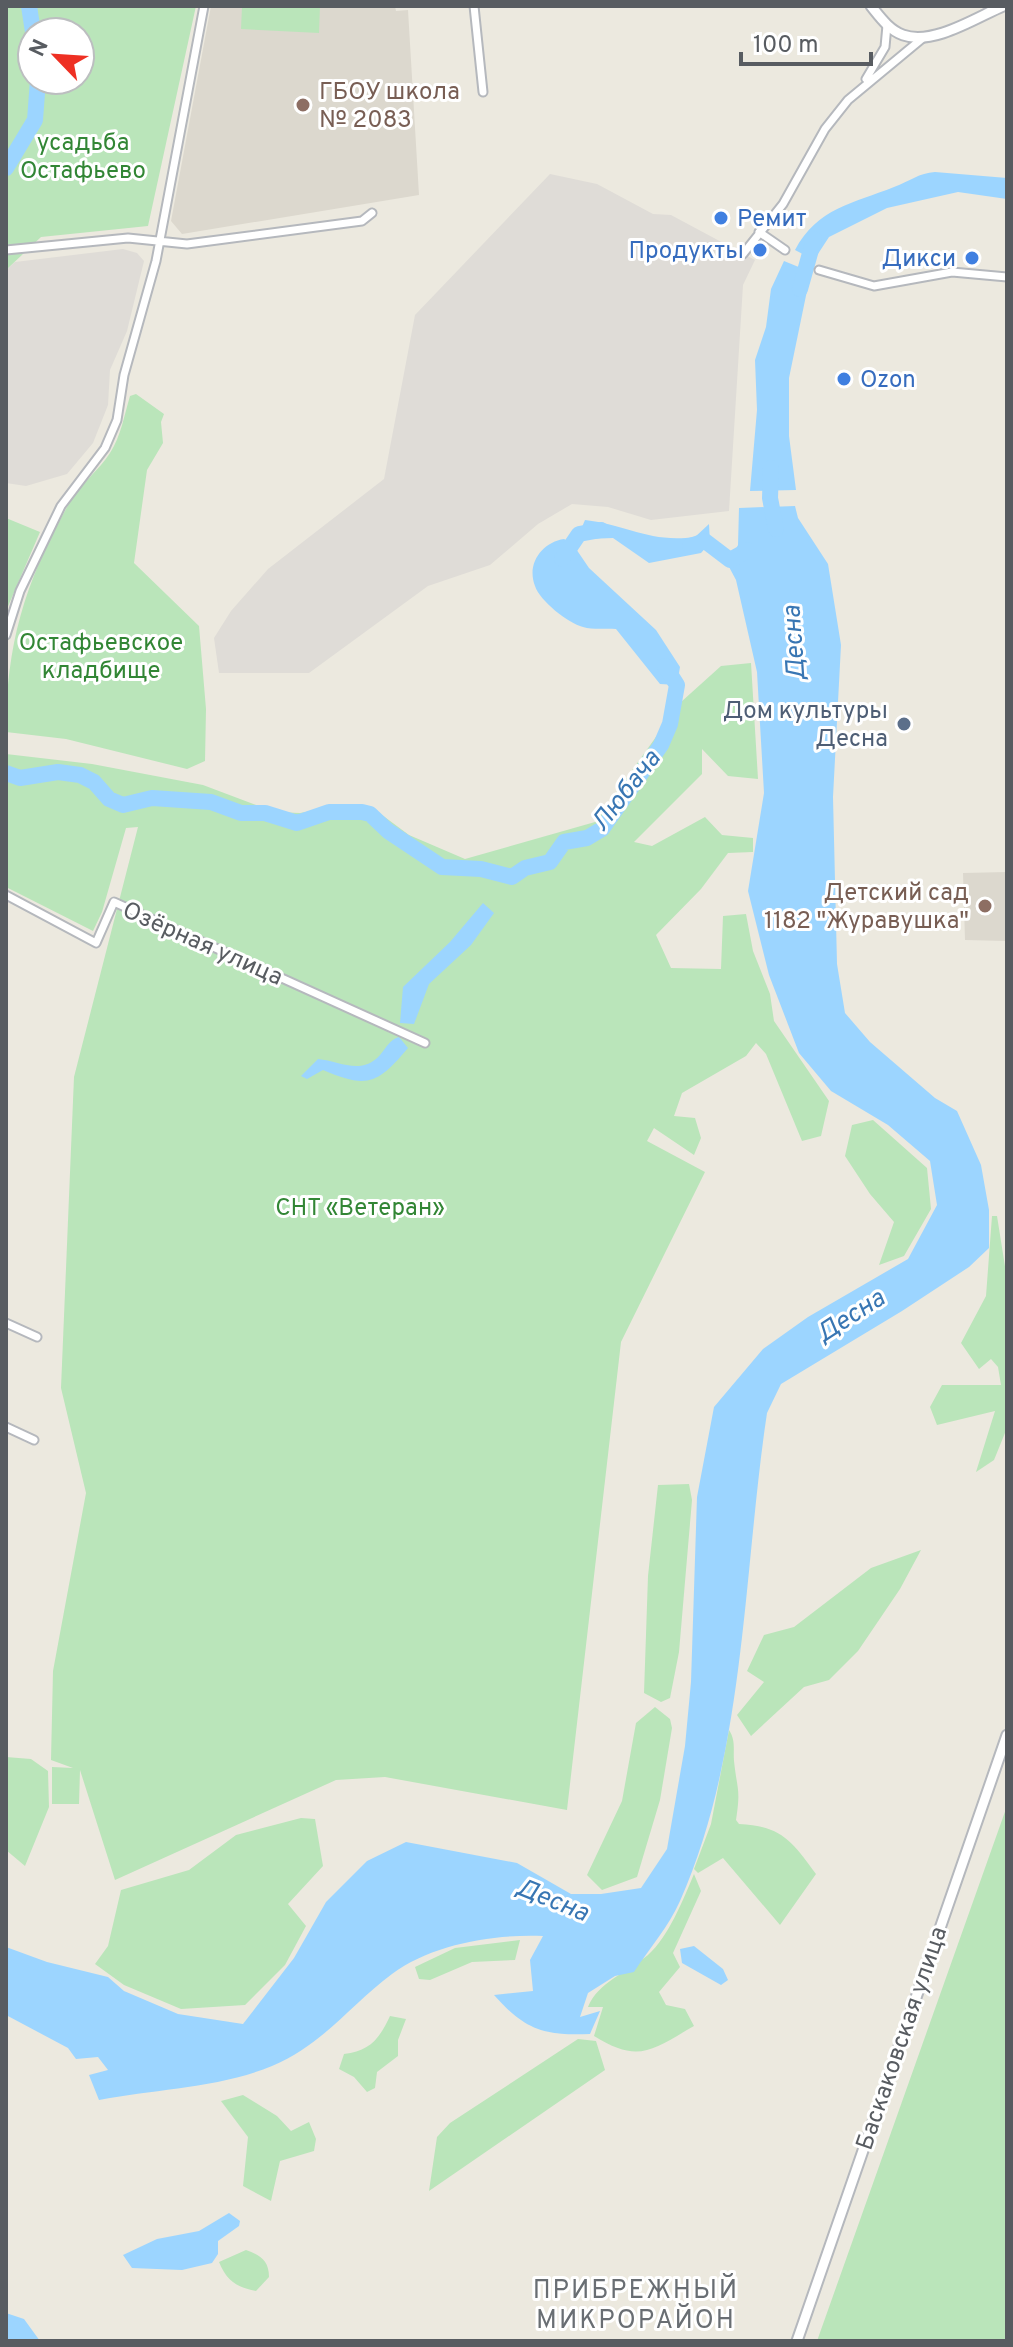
<svg xmlns="http://www.w3.org/2000/svg" width="1013" height="2347" viewBox="0 0 1013 2347" font-family="Overpass,sans-serif">
<rect width="100%" height="100%" fill="#ece9df"/>
<path fill="#dfdcd7" d="M550,174L597,184L653,214L671,215L755,260L743,285L729,511L651,520L608,507L572,504L538,524L490,565L428,586L309,673H219L214,638L231,611L268,569L384,479L415,315Z
M123,249L137,253L144,261L127,331L110,370L108,405L93,443L67,474L26,486L6,483V270L15,262Z"/>
<path fill="#dcd8ce" d="M211,6H395L396,11L408,10L419,195L182,234L171,221Z
M1007,872V941L965,940L963,873Z"/>
<path fill="#bae5ba" fill-rule="evenodd" d="M6,6H196L148,226L41,237L6,270ZM32,32H80V80H32Z
M242,6H320L319,33L241,29Z
M136,394L164,414L161,422L163,443L147,470L134,563L199,626L206,709L205,761L187,769L66,739L6,732C6,642 26,579 71,500C82,483 99,470 110,453C121,436 124,416 130,396Z
M6,518L40,532L6,611Z
M751,663L758,779L728,776L702,749V774L634,842L652,846L705,817L722,835L753,838V852L728,853L701,889L656,935L671,968L721,969L723,916L746,914L753,951L770,994L774,1021L829,1101L821,1136L802,1141L766,1054L756,1043L746,1056L682,1093L674,1116L695,1118L701,1138L694,1155L654,1128L647,1141L705,1172L621,1342L567,1810L385,1777L336,1780L115,1880L80,1770L79,1804H52V1767L73,1768L51,1760L53,1671L86,1493L61,1388L74,1077L138,827L126,828L102,912L93,931L6,887V754L92,764L203,785L275,812L300,813L352,804L374,809L409,835L465,859L595,822L681,702L721,666Z
M873,1120L927,1168L931,1209L904,1256L879,1265L894,1222L870,1194L845,1156L852,1125Z
M992,1216H997L1007,1279V1428L994,1460L976,1472L995,1411L937,1425L930,1407L942,1385H1001L998,1367L991,1359L979,1369L961,1343L986,1296Z
M689,1484L692,1500L679,1652L670,1698L661,1702L644,1693L648,1576L658,1485Z
M921,1550L900,1589L858,1651L829,1680L804,1687L751,1736L737,1715L764,1682L747,1671L764,1635L794,1627L871,1568Z
M655,1707L670,1719L672,1728L660,1800L637,1877L602,1890L587,1875L622,1801L636,1723Z
M729,1730C736,1741 733,1749 734,1761C737,1790 741,1788 736,1820L739,1824C781,1826 792,1841 816,1874L780,1925L723,1858L698,1873L694,1869L711,1824Z
M6,1757L31,1759L48,1771L49,1807L25,1866L6,1850Z
M1007,1806V2341H817Z
M301,1818L315,1819L323,1866L288,1904L306,1926L285,1965L245,2005L181,2009L124,1985L95,1964L108,1946L121,1890L189,1870L236,1835Z
M694,1874L701,1891L673,1953L680,1967L659,1992L666,2005L685,2009L694,2026C652,2050 639,2064 594,2036L603,2007H588C598,1982 628,1972 648,1955C669,1936 683,1900 694,1874Z
M520,1940L515,1960L472,1962L430,1980L419,1979L415,1967L455,1948Z
M390,2016L406,2019L398,2040V2056L377,2072L375,2088L367,2092L354,2077L339,2069L344,2054C369,2051 379,2040 390,2016Z
M578,2039L596,2041L605,2070L429,2191L437,2137L450,2123Z
M243,2095L277,2116L291,2131L309,2122L316,2139L314,2151L280,2161L271,2201L243,2186L248,2137L221,2101Z
M246,2250C260,2255 269,2260 269,2277L256,2291C236,2287 227,2281 219,2262Z"/>
<path fill="#9cd5ff" d="M935,172L1007,178V199L958,192L887,208L829,237L814,260L795,250C817,208 854,203 894,187C910,181 919,173 935,172Z
M784,261L806,270L809,281L789,378V436L796,490L750,491L757,410L755,360L766,327L771,289Z
M795,506L798,518L828,564L841,645L833,797L837,964L845,1013L870,1042L935,1098L957,1111L981,1165L989,1210V1248L969,1267L902,1311L781,1384L767,1413C743,1572 746,1752 680,1901C669,1926 649,1949 634,1972L615,1976L588,1993L580,2017L600,2011L590,2034C544,2036 525,2030 494,1995L533,1991L530,1960L543,1936C494,1934 432,1944 392,1974C350,2005 324,2044 272,2066C219,2088 155,2089 99,2100L89,2075L108,2070L98,2057L76,2059L68,2048L6,2015V1947L47,1962L108,1977L124,1991L178,2014L243,2024L294,1958L326,1902L367,1861L406,1842L517,1863L571,1894H601L641,1888L667,1849L685,1746L691,1682L697,1497L714,1407L763,1349L808,1317L908,1259L937,1205L930,1161L888,1125L831,1091L799,1053L769,975L748,891L764,793L757,672L736,580L728,565L738,545L739,508Z
M585,520C629,525 648,543 695,537L709,524L710,543L701,553L649,563L613,538L587,539L579,534Z
M564,539L572,543L589,568L656,630L680,667L677,685L660,684L616,629C606,628 593,630 583,627C568,623 540,601 535,586C526,563 543,542 564,539Z
M483,903L494,913L471,945L429,984L414,1024L400,1023L403,987L450,942Z
M399,1037L408,1048C378,1084 367,1089 323,1070L307,1079L301,1076L318,1059C340,1061 361,1076 380,1055C387,1047 389,1040 399,1037Z
M694,1946L723,1969L728,1980L721,1985L682,1963L680,1949Z
M229,2213L240,2221L239,2226L218,2241V2254L212,2263L182,2270L132,2268L123,2255L157,2239L199,2231Z
M6,2313L24,2319L40,2341H6Z"/>
<g fill="none" stroke-linecap="round" stroke-linejoin="round">
<path stroke="#9cd5ff" stroke-width="16" d="M29,6L33,32
M6,168L35,120L38,80
M800,289L814,239
M771,468L770,498L776,529
M690,546L705,541L730,560L748,550
M562,559L579,534L601,530
M6,773L20,778L58,772L80,775L94,782L109,799L123,805L152,798L211,802L241,813H265L297,823L329,812H362L370,814L388,831L442,867L481,869L512,877L525,868L550,862L564,842L587,838L602,829L661,745L670,724L677,685L665,666"/>
<g stroke="#b5b8bd" stroke-width="11">
<path id="minor" d="M474,6L483,92
M866,79L885,47L887,25
M759,232L785,250
M6,250L128,238L187,244L362,221L372,213
M743,254L783,204L825,129L848,100L924,37
M819,270L874,286L952,272L1007,277
M6,635L20,591L61,506L105,448L117,420L124,375L156,261L204,6
M6,895L96,943L114,902L425,1043
M6,1323L37,1337
M6,1427L34,1440"/>
</g>
<g stroke="#b5b8bd" stroke-width="13">
<path id="tertiary" d="M871,6C880,17 889,30 903,35C933,46 977,17 1003,6
M797,2341L1007,1735"/>
</g>
<use href="#minor" stroke="#fff" stroke-width="7"/>
<use href="#tertiary" stroke="#fff" stroke-width="9"/>
</g>
<g fill="#8d6e63" stroke="#fff" stroke-width="3">
<circle cx="303" cy="105" r="8"/>
<circle cx="985" cy="906" r="8"/>
</g>
<g fill="#3f7fe0" stroke="#fff" stroke-width="3">
<circle cx="721" cy="218" r="8"/>
<circle cx="760" cy="250" r="8"/>
<circle cx="972" cy="258" r="8"/>
<circle cx="844" cy="379" r="8"/>
</g>
<circle fill="#5c6f8a" stroke="#fff" stroke-width="3" cx="904" cy="724" r="8"/>
<g text-anchor="middle" stroke-width="6" stroke-linejoin="round" paint-order="stroke">
<g font-size="24" fill="#785e54" stroke="#fff" text-anchor="start">
<text x="319" y="99">ГБОУ школа<tspan x="319" dy="28">№ 2083</tspan></text>
<text x="969" y="900" text-anchor="end">Детский сад<tspan x="969" dy="28">1182 "Журавушка"</tspan></text>
</g>
<g font-size="24" fill="#328635" stroke="#fff">
<text x="83" y="150">усадьба<tspan x="83" dy="28">Остафьево</tspan></text>
<text x="101" y="650">Остафьевское<tspan x="101" dy="28">кладбище</tspan></text>
<text x="360" y="1215">СНТ «Ветеран»</text>
</g>
<g font-size="24" fill="#366cbe" stroke="#fff" text-anchor="start">
<text x="737" y="226">Ремит</text>
<text x="744" y="258" text-anchor="end">Продукты</text>
<text x="956" y="266" text-anchor="end">Дикси</text>
<text x="860" y="387">Ozon</text>
</g>
<g font-size="24" fill="#4e5e75" stroke="#fff" text-anchor="end">
<text x="888" y="718">Дом культуры<tspan x="888" dy="28">Десна</tspan></text>
</g>
<g font-size="24" fill="#585c61" stroke="#fff">
<text transform="translate(203 943) rotate(24)" y="8">Озёрная улица</text>
<text transform="translate(901 2038) rotate(-71)" y="8">Баскаковская улица</text>
</g>
<g font-size="26" font-style="italic" fill="#3876b3" stroke="#fff">
<text transform="translate(793 643) rotate(-94)" y="9">Десна</text>
<text transform="translate(625 790) rotate(-52)" y="9">Любача</text>
<text transform="translate(850 1315) rotate(-33)" y="9">Десна</text>
<text transform="translate(553 1899) rotate(22)" y="9">Десна</text>
</g>
<g font-size="26" letter-spacing="2" fill="#696e73" stroke="#fff">
<text x="636" y="2298">ПРИБРЕЖНЫЙ<tspan x="636" dy="30">МИКРОРАЙОН</tspan></text>
</g>
</g>
<rect width="1013" height="2347" fill="none" stroke="#585c61" stroke-width="16"/>
<g transform="translate(56 56) rotate(295)"><circle r="38" fill="#ffffff" stroke="#bcbec0" stroke-width="2"/>
<path d="M0-6L14 30L0 20L-14 30Z" fill="#ee3023"/>
<text y="-12" font-size="22" font-weight="bold" text-anchor="middle" fill="#585c61">N</text>
</g>
<path d="M741 52v12h130v-12" fill="none" stroke="#585c61" stroke-width="4"/>
<text x="753" y="52" font-size="24" fill="#585c61" stroke="#ffffff" stroke-width="6" paint-order="stroke">100 m</text>
</svg>
